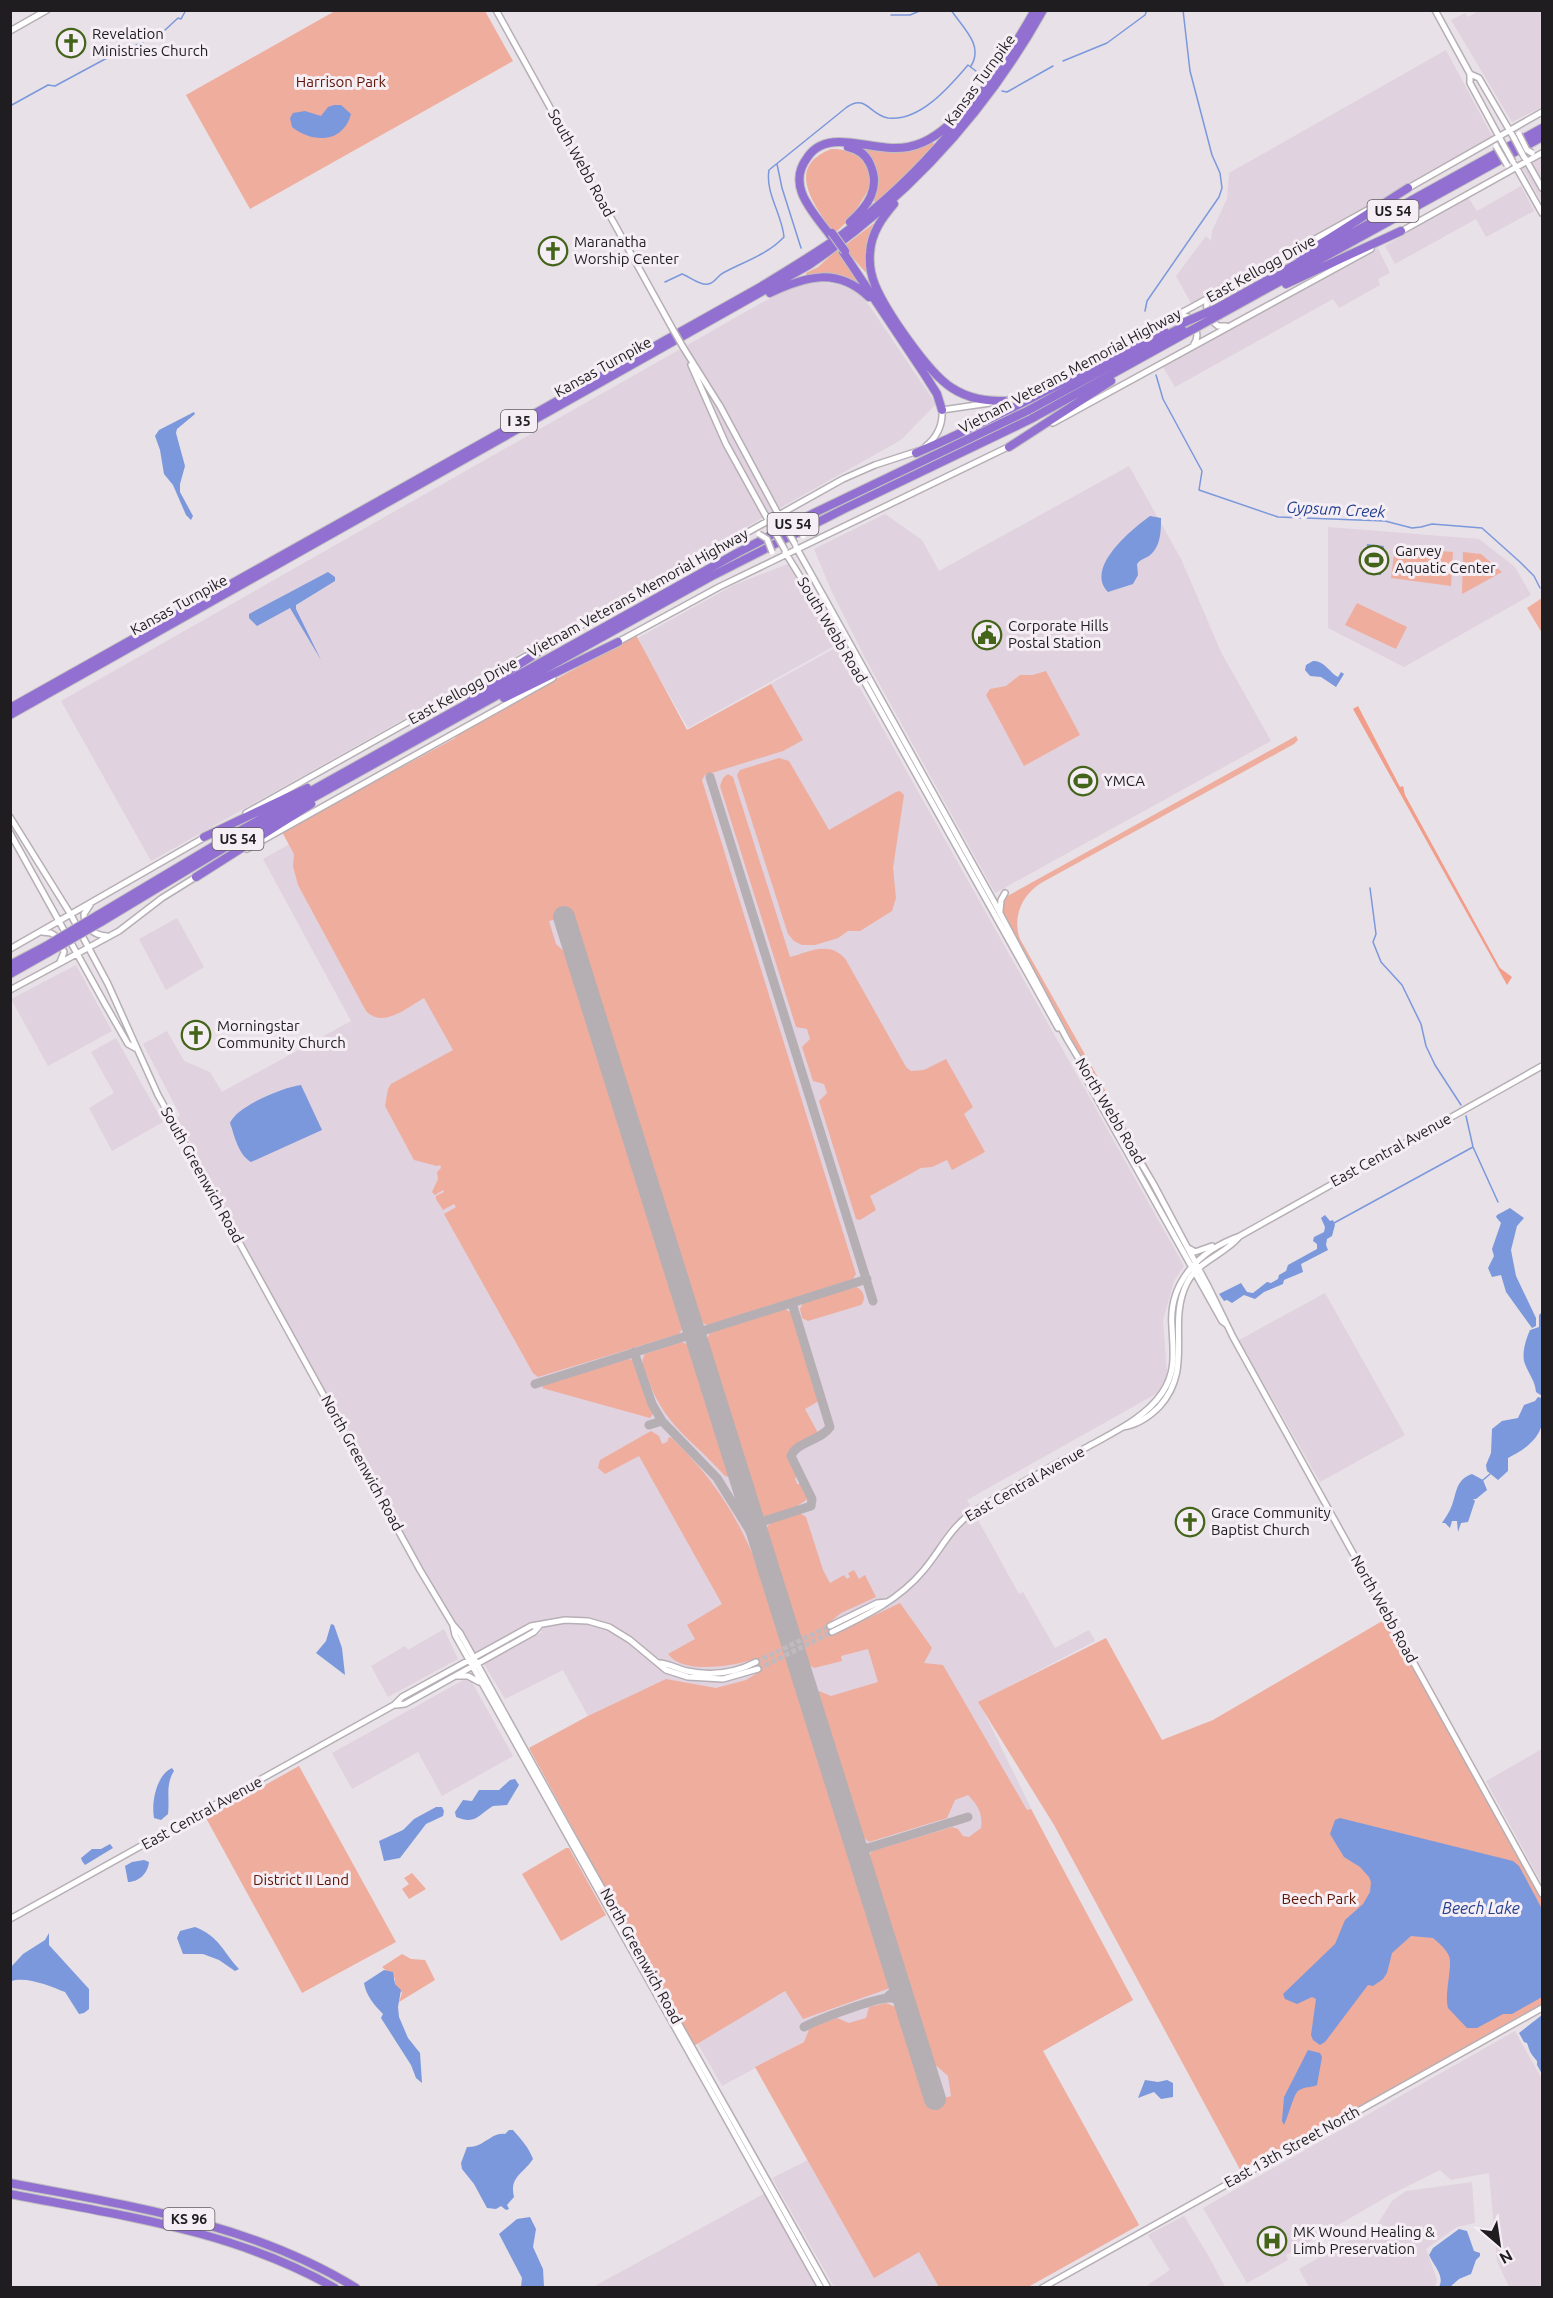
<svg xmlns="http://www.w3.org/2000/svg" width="1553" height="2298" viewBox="0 0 1553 2298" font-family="Ubuntu,sans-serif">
<rect width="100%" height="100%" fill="#e8e1e7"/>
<path fill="#e0d2de" d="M1480,10L1542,11V107L1512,122L1451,20L1465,13L1468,17Z
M1446,50L1493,138L1192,305L1176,276L1206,236L1211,241L1212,231L1227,199L1229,173Z
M1542,153V203L1521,165Z
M1521,186L1534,211L1486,237L1476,219L1395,264L1385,246L1468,197L1477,211Z
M1378,248L1390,273L1378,279L1380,285L1339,308L1333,299L1175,387L1163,367Z
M819,282L840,285L858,293L869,305L936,404L901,440L151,861L61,701L763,302L795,286Z
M1129,466L1181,559L1221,652L1271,741L995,893L864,656L831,590L814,549L885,514L922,540L939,571Z
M1328,527L1479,539L1515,567L1531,595L1404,667L1328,628Z
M788,564L836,645L688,728L644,651L687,730L837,647L1184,1266L1174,1281L1163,1320L1167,1374L1166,1385L1161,1391L967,1500L1019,1594L1023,1592L1055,1648L1089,1630L1095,1641L979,1702L1075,1898L1133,2000L1043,2051L1139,2225L1028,2287H834L772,2178L808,2160L874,2277L805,2041L722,2086L529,1748L588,1716L563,1670L505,1699L484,1664L542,1632L539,1627L470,1663L177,1118L180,1115L143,1044L167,1031L184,1061L210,1072L222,1092L351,1021L263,859L643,648L638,638L734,585Z
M177,918L204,967L166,990L139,939Z
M76,965L112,1031L48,1066L11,999Z
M116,1038L163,1122L112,1151L89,1108L114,1093L91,1052Z
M1325,1293L1405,1435L1320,1482L1239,1340Z
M444,1629L458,1659L388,1697L371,1666L405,1646L408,1650Z
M469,1677L513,1756L442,1796L418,1752L352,1789L332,1753Z
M1542,1749V1884L1486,1781Z
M1515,2031L1542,2079V2287H1509L1497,2261L1489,2173L1451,2180L1440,2170L1390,2195L1286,2255L1288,2260L1247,2283L1203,2208Z
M1472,2182L1475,2223L1457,2227L1426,2249L1437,2280L1435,2287H1309L1299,2269L1377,2225L1392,2201L1406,2191Z
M767,2192L819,2288H591Z
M1184,2216L1208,2255L1225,2287H1145L1170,2270L1148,2235Z"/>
<path fill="#efad9d" d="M335,11H485L513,61L250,209L186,95Z
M933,142L935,146L876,203L873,200C885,173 872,164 853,147L916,149Z
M831,149C859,149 866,157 872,184L851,218L834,234C816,207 783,168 831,149Z
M873,224L876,227L870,274L868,275L843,247Z
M837,250L860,283L859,285L806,275V273L818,267Z
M1395,547L1453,552L1451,586L1391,578Z
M1463,552L1481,554L1502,572L1462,594Z
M1542,598V633L1527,608Z
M1357,603L1407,627L1396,649L1345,625Z
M636,635L687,730L771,684L803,740L783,751L705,775L702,780L856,1274L853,1279L708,1325L701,1323L572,915L549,921L556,944L567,954L684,1326L679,1334L538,1377L533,1373L444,1214L456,1207L454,1204L443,1210L436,1199V1196L444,1192L443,1190L435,1195L432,1192L438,1179L437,1172L441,1168L440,1165L437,1166L414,1160L385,1106L388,1089L391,1084L453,1050L424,998C408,1007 383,1029 366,1011L298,885L293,866L294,854L282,832L455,738L457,734Z
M1046,671L1080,735L1024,766L986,695L990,689L1006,686L1020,675H1033Z
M1296,736L1298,740L1294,744L1041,883C1022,895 1012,917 1020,939L1155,1179L1154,1180L1092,1077L1003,912L1001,907L1004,898Z
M779,758L789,761L829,830L896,792L900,791L904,795L893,868L896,898L892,911L860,931H848L838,938L815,945H802L794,941L788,934L737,775L740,770Z
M728,774L733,777L790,957C810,952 830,940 846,960L906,1067L911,1071L924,1070L946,1059L973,1107L964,1114L985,1152L952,1170L947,1160L932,1167L921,1168L870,1196L876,1210L860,1220L856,1219L819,1101L827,1093L824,1084L813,1081L802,1047L810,1039L807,1029L796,1027L720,786L723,778Z
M856,1287C863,1290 867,1298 861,1305L808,1321L802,1318L800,1309L803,1303Z
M785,1309L792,1313L819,1401L805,1409L818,1433L792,1449L788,1455L798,1476L795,1478L797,1484H802L808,1499L789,1511L766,1517L760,1514L706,1340L710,1333Z
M682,1342L691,1346L731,1474L728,1477L725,1476C693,1440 663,1425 647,1376C644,1368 640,1362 645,1354Z
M628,1359L633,1360L637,1364L653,1414L650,1418L542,1388L544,1385Z
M651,1431L659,1436L662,1444L667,1442L669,1437L672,1438C718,1483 741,1522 764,1582L890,1988L803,2019L785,1991L692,2047L529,1748L588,1716L666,1679L716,1688L746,1680L759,1672L755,1659C734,1666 683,1675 668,1654L695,1639L687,1625L722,1604L639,1456L605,1474L598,1468L600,1460Z
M800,1513L806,1517L823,1570L830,1583L844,1575L847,1579L850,1577L848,1573L854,1570L859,1579L865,1575L876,1597L841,1613L829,1623L833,1635L900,1603L932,1648L924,1663L943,1665L1027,1810L1031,1809L1133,2000L1043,2051L1139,2225L1028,2287H939L919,2252L874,2278L755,2067L804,2042L810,2027L837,2018L849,2023L866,2018L869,2007L886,2003L898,2008L929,2103L951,2096L948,2076L931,2061L869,1856L872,1851L952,1827L958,1829L963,1836L969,1837L981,1828C983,1814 978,1805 968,1795L955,1800L947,1818L869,1842L860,1834L817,1696L819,1691L831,1696L878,1682L868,1649L841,1656L842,1661L814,1668L808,1664L766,1533V1528L771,1523Z
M1389,1617L1542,1895V2008L1243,2175L1054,1825L978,1702L1106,1638L1162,1740L1213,1720Z
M299,1766L396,1942L302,1993L206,1818Z
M566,1848H569L606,1915L561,1941L522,1874Z
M412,1873L426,1889L409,1899L402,1889L409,1884L404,1878Z
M402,1954L411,1959L425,1960L435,1980L399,2002L402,1993L395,1984V1978L382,1967Z"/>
<path fill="#f29d89" d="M1358,706L1400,787L1403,786L1405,795L1500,968L1512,977L1507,985L1353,709Z"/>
<path fill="#7b98dc" d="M334,105H341L351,114C343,144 312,143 292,127L290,118L293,113L305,111L321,116L328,107Z
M194,412L195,414L177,429L176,433L185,466L180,484V492L193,516L191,520L186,515L173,485L164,474L160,450L155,436L159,430Z
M1150,516L1161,518C1161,531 1161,547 1149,556C1144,559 1141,559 1137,564L1138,575L1133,584L1108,592C1084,568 1132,529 1150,516Z
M1367,544L1384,546L1381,575L1366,574Z
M328,572L335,577V581L296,605V609L321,660L290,608L257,626L249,618V614Z
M1313,661C1325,661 1329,672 1338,677L1341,672L1344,674L1336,687L1321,677L1310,676L1305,670L1306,665Z
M301,1085L322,1130L251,1162C238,1154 235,1137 230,1123C237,1106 284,1087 301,1085Z
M1510,1208L1524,1218L1517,1226L1511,1250L1516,1276L1536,1318V1326L1532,1328L1506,1292L1501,1275L1492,1277L1488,1268L1494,1256L1492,1249L1501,1223L1496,1217L1497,1215Z
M1325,1215L1330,1221L1333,1220L1335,1225L1332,1236L1327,1239L1326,1245L1328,1250L1301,1264L1303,1272L1284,1280L1283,1284L1264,1292L1255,1299L1244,1295L1232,1303L1227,1300L1224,1301L1219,1294L1241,1283L1247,1292L1253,1293L1267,1282L1271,1283L1278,1279L1279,1275L1286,1271L1288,1265L1317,1249V1244L1313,1241L1314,1237L1324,1232L1325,1227L1321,1218Z
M1542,1312V1396L1536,1392C1535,1380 1529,1375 1525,1364C1521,1354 1526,1339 1530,1330L1539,1327V1315Z
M1538,1397L1542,1398C1543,1406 1544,1416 1542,1424C1538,1441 1522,1451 1508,1458V1471L1498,1480L1487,1471L1486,1465L1491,1453L1492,1429L1502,1421L1518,1418L1524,1405L1535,1401Z
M1472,1474L1483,1480L1487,1490L1476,1499H1473L1475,1501L1468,1522L1461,1523L1458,1532L1457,1521H1452L1450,1528L1445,1523H1442C1445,1518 1448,1514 1450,1510C1457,1496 1454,1480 1472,1474Z
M331,1624L334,1625L342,1648L345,1675L316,1653L326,1641Z
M172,1768L174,1771C165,1786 170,1796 168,1814L161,1820L154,1818C151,1802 157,1774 172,1768Z
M515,1779L519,1785L507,1805L493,1806C478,1815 476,1825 456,1817L455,1812L463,1800L472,1801L479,1790H499L510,1780Z
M436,1807H442L444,1811L443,1816L426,1824L400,1858L384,1861L379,1841L403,1830L414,1819Z
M1340,1818L1513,1861L1519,1866L1542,1909V1997L1512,2014H1503L1477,2028H1467L1448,2008C1444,1993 1453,1966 1449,1956C1446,1949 1439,1943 1433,1938L1411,1936L1392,1953L1387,1973L1383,1979L1373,1986L1368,1985L1325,2042L1320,2045L1313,2040L1311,2035L1316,1999L1312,1997L1297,2004L1285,1999L1283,1994L1335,1944L1345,1920L1363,1904L1370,1892L1371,1882L1369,1877L1360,1867L1344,1857L1330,1834L1335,1820Z
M110,1844L113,1848L85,1865L82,1861L81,1858L92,1849H101Z
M144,1860L149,1862C148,1873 139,1882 128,1882L125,1866L132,1862Z
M195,1927C219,1936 223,1952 239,1969L235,1971L219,1960L203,1954H183L177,1938L180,1931Z
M49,1933V1945L89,1989V2009L84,2013L79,2014L65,1992C50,1986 27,1976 11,1981V1967L23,1954L45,1940Z
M384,1970L393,1972L395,1984L401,1990L398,2007L399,2017L408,2038L420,2053L422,2083L416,2078L411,2065L381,2018L383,2014C374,2005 366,1995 364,1983Z
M1542,2015V2074L1537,2065V2061C1529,2051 1531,2054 1527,2043L1524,2042L1519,2033Z
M1308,2050L1320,2053L1322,2057L1317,2085C1311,2088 1304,2086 1298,2091C1294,2094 1288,2117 1284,2125L1282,2121L1284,2097Z
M1145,2080L1158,2082L1167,2080L1173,2083V2097L1161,2099L1154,2092L1138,2098Z
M509,2130H513C521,2139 529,2148 533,2159C523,2174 509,2177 514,2197L507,2205L509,2209L506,2210L501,2206L496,2209L487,2208L474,2184L462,2169L461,2163L467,2147C484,2148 491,2132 505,2134Z
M530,2217L536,2229L533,2247L543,2269L544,2287H521L522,2278L499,2234L517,2219Z
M1459,2229L1467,2231L1474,2251L1480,2253V2256L1476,2260L1471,2274L1459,2279L1450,2287H1439C1445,2276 1434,2266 1429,2255L1433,2248Z"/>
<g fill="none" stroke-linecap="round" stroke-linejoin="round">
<path stroke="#7b98dc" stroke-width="1.5" d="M951,10C963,28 984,45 971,66
M891,15H910L922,10
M121,53L164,31L178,18L181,19L186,10
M1063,61L1107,43L1145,15L1147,10
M1002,91L1007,92L1053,66
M10,106L48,85L55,86L107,58
M777,164L782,188L801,248
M665,282L682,274C689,276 700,286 708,284C715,283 717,276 723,273C743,262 767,255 784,237C782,214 765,193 769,170L847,107C867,94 869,115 888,118C920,122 950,86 968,65L985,78
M1145,311L1147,301L1219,197L1222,188L1220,173L1212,155L1190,71L1183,10
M1156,375L1163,399L1202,471L1199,490L1278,517L1385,521L1412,528L1421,527L1432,524L1482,528L1520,562L1534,576L1540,588
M1370,888L1376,934L1373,942L1381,962L1402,985L1421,1024L1426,1046L1435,1065L1461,1105
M1466,1116L1473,1147L1498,1202
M1334,1223L1473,1147
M1483,1480L1490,1474"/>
<path stroke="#b5afb4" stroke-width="9" d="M710,777L873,1301
M634,1352L652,1404L662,1421L717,1478L763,1552
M535,1384L867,1279
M649,1425L662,1421
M755,1524L811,1506L812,1499L791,1456C797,1441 821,1441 830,1427L792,1303
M852,1834L861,1847L868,1848
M862,1865L863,1853L868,1848L968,1817
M886,1998L895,1990L898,1979
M804,2027C817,2020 877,1997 890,1998C898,1998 902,2001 906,2007"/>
<path stroke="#b5afb4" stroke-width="22" d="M564,917L935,2099"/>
<path stroke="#c0babf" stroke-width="5" stroke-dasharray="5 2.5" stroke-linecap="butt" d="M756,1662L830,1626
M758,1669L832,1632"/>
<g stroke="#b6afb5" stroke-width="8">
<path id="secondary" d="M496,10L671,326
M1435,10L1470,74V83L1503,144
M10,31L47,10
M1470,74L1479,78L1514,138
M1525,158L1542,188
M1515,165L1542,213
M1405,190L1542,112
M1400,232L1542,153
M1210,298C1202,306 1210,320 1218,326H1226
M1180,315L1188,317C1194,325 1201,334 1194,344
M683,347L720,406L783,523
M691,365L726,444L773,529
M1003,401L1027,395L1194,306L1371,208
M1053,423L1371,249
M926,446C938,436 943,425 942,410L990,403
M796,547L993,900L1067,1039L1153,1183L1209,1288L1233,1337L1542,1894
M785,552L860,674L1058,1028
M573,630L843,479L875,465L918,451
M616,643L719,587L1010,446
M246,813L526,656
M10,817L71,915L108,984L158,1095L420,1570L453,1625L460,1633L572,1835L828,2288
M10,833L105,1004L128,1044L135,1048
M247,849L553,678
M90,905L84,914C84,928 94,935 107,936
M1000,911L1001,900L1005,893
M42,932L51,933L57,937L64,952L60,962
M10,949L207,836
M10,990L119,931L162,898L199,875
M1084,1075L1222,1321L1226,1324
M1190,1249L1195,1252L1212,1246
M1123,1427C1137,1425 1149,1417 1159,1407C1195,1368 1166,1325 1187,1283C1198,1261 1224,1255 1239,1237
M453,1626L455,1635L821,2288
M830,1626L877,1603L887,1602
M832,1632C865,1616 899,1600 923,1571C940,1551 949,1530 970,1514C1008,1489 1049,1468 1089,1446C1114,1432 1145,1418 1162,1393C1177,1371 1173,1351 1172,1327C1168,1282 1200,1250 1240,1236L1542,1066
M660,1663C670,1664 678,1669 687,1671C711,1676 735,1673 756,1662
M457,1676H468L479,1682
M396,1705L405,1704L534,1632L540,1625
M10,1919L394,1705L402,1697L531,1626L565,1620L588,1621L609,1627L630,1640L666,1670L688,1677L723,1679L758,1669
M1042,2288L1542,2008"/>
</g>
<g stroke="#c1c0c1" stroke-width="10">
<path id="motorway" d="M848,147C858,149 866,155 870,164C881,188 868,206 850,222
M894,204C882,218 871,233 870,253C869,264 871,275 875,285C886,311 928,373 952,388C969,399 986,401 1005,401
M830,235C813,212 786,186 807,158C814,147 826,142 839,142C862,142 885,151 908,147C929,143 944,130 959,115
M843,252L925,375L937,394L942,410
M1300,257L1408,188
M1286,284L1401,231
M770,293C806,276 837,267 869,297
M1215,309L1542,128
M1219,315L1542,137
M1009,447L1111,381
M916,453C1001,417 1081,371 1165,332
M470,696L576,628
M504,698L618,642
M10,708L762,286C789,269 817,253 843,234C922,175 987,96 1035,10
M10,715L809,265C907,198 985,114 1043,10
M204,837L307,788
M196,877L311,804
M98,915L234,834L737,553L814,513L1027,411L1184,326
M101,922L237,840L712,576L846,508L1031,419L1188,332
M10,965L46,946
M10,974L49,952
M10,2183C129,2206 251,2223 356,2288
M10,2194C123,2216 233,2230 335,2288"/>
</g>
<use href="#secondary" stroke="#fff" stroke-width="5"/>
<use href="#motorway" stroke="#9270d2" stroke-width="8"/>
<g stroke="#b6afb5" stroke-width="8" stroke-linecap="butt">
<path id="secondary-bridge" d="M1519,134L1527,150L1532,153
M1514,138L1524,157
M1503,144L1513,162
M1496,146L1507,165
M671,326L683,347
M793,517L803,536
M783,523L795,544
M773,529L785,550
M759,534L767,539L772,552"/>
</g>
<g stroke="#c1c0c1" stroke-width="10" stroke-linecap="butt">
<path id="motorway-bridge" d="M832,233L845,251
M1183,323L1215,309
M1188,332L1219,315
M46,946L98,915
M49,952L101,922"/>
</g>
<use href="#secondary-bridge" stroke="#fff" stroke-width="5"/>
<use href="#motorway-bridge" stroke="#9270d2" stroke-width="8"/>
</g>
<defs>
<g id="church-ring" transform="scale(1.5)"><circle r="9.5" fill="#f5eef4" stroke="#44641a" stroke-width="1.5"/><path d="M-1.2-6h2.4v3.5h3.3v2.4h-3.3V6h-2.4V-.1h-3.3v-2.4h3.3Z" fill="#44641a"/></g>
<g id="stadium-ring" transform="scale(1.5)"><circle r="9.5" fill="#f5eef4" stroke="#44641a" stroke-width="1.5"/><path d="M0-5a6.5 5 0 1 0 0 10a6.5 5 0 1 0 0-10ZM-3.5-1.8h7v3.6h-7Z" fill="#44641a"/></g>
<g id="civic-ring" transform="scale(1.5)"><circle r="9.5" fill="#f5eef4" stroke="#44641a" stroke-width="1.5"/><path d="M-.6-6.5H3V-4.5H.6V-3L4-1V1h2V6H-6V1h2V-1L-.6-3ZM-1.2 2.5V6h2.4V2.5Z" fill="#44641a"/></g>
<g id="hospital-ring" transform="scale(1.5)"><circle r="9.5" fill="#f5eef4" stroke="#44641a" stroke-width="1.5"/><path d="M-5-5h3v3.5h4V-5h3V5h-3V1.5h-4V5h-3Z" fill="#44641a"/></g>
</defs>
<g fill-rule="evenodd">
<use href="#church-ring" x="71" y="43"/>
<use href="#church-ring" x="553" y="251"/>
<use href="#stadium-ring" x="1374" y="560"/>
<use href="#civic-ring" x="987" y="635"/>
<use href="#stadium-ring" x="1083" y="781"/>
<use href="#church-ring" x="196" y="1035"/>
<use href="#church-ring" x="1190" y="1522"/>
<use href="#hospital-ring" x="1272" y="2241"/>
</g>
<g text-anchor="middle" stroke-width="6" stroke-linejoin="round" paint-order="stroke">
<g fill="#f5eef4" stroke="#605c60" stroke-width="1.5">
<rect x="1367.5" y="200" width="51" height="22" rx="4.5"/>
<rect x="501" y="410" width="36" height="22" rx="4.5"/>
<rect x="767.5" y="513" width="51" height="22" rx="4.5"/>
<rect x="212.5" y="828" width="51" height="22" rx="4.5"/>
<rect x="163.5" y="2208" width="51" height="22" rx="4.5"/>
</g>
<g font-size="14" font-weight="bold" fill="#201d20">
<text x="1393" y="216">US 54</text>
<text x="519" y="426">I 35</text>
<text x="793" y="529">US 54</text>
<text x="238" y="844">US 54</text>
<text x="189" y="2224">KS 96</text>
</g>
<g font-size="15" fill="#201d20" stroke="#f5eef4" text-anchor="start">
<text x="92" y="39">Revelation<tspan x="92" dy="17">Ministries Church</tspan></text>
<text x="574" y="247">Maranatha<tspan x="574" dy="17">Worship Center</tspan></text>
<text x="1395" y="556">Garvey<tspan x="1395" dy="17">Aquatic Center</tspan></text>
<text x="1008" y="631">Corporate Hills<tspan x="1008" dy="17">Postal Station</tspan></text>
<text x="1104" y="786">YMCA</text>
<text x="217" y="1031">Morningstar<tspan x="217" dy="17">Community Church</tspan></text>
<text x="1211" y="1518">Grace Community<tspan x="1211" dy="17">Baptist Church</tspan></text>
<text x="1293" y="2237">MK Wound Healing &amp;<tspan x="1293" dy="17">Limb Preservation</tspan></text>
</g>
<g font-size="15" fill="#201d20" stroke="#f5eef4">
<text transform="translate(980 80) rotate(-54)" y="5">Kansas Turnpike</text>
<text transform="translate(581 163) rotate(61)" y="5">South Webb Road</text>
<text transform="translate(1261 269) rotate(-29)" y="5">East Kellogg Drive</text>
<text transform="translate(603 367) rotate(-29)" y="5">Kansas Turnpike</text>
<text transform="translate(1070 371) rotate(-28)" y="5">Vietnam Veterans Memorial Highway</text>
<text transform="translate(638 593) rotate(-29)" y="5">Vietnam Veterans Memorial Highway</text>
<text transform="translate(179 605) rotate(-29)" y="5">Kansas Turnpike</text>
<text transform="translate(832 630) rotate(59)" y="5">South Webb Road</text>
<text transform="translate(463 691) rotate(-29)" y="5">East Kellogg Drive</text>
<text transform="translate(1110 1111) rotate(59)" y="5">North Webb Road</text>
<text transform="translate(1391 1150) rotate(-29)" y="5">East Central Avenue</text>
<text transform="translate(202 1175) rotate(61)" y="5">South Greenwich Road</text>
<text transform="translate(362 1463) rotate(61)" y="5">North Greenwich Road</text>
<text transform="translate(1025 1484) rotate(-30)" y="5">East Central Avenue</text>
<text transform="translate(1384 1609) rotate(61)" y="5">North Webb Road</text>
<text transform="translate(202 1813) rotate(-29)" y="5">East Central Avenue</text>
<text transform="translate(641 1956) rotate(61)" y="5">North Greenwich Road</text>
<text transform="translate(1292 2147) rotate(-29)" y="5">East 13th Street North</text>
</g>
<g font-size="15" fill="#5e1404" stroke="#f5eef4">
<text x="341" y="87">Harrison Park</text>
<text x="301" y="1885">District II Land</text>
<text x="1319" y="1904">Beech Park</text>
</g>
<g font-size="16" font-style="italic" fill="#233f8e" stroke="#f5eef4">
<text transform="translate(1336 509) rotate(3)" y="6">Gypsum Creek</text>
<text x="1481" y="1914">Beech Lake</text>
</g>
</g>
<rect width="1553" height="2298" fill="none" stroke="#201d20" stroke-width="24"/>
<g transform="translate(1499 2244) rotate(151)" stroke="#f5eef4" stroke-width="4.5" paint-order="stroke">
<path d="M0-4.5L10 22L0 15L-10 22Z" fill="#201d20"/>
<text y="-9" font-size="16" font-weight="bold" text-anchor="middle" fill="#201d20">N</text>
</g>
</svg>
